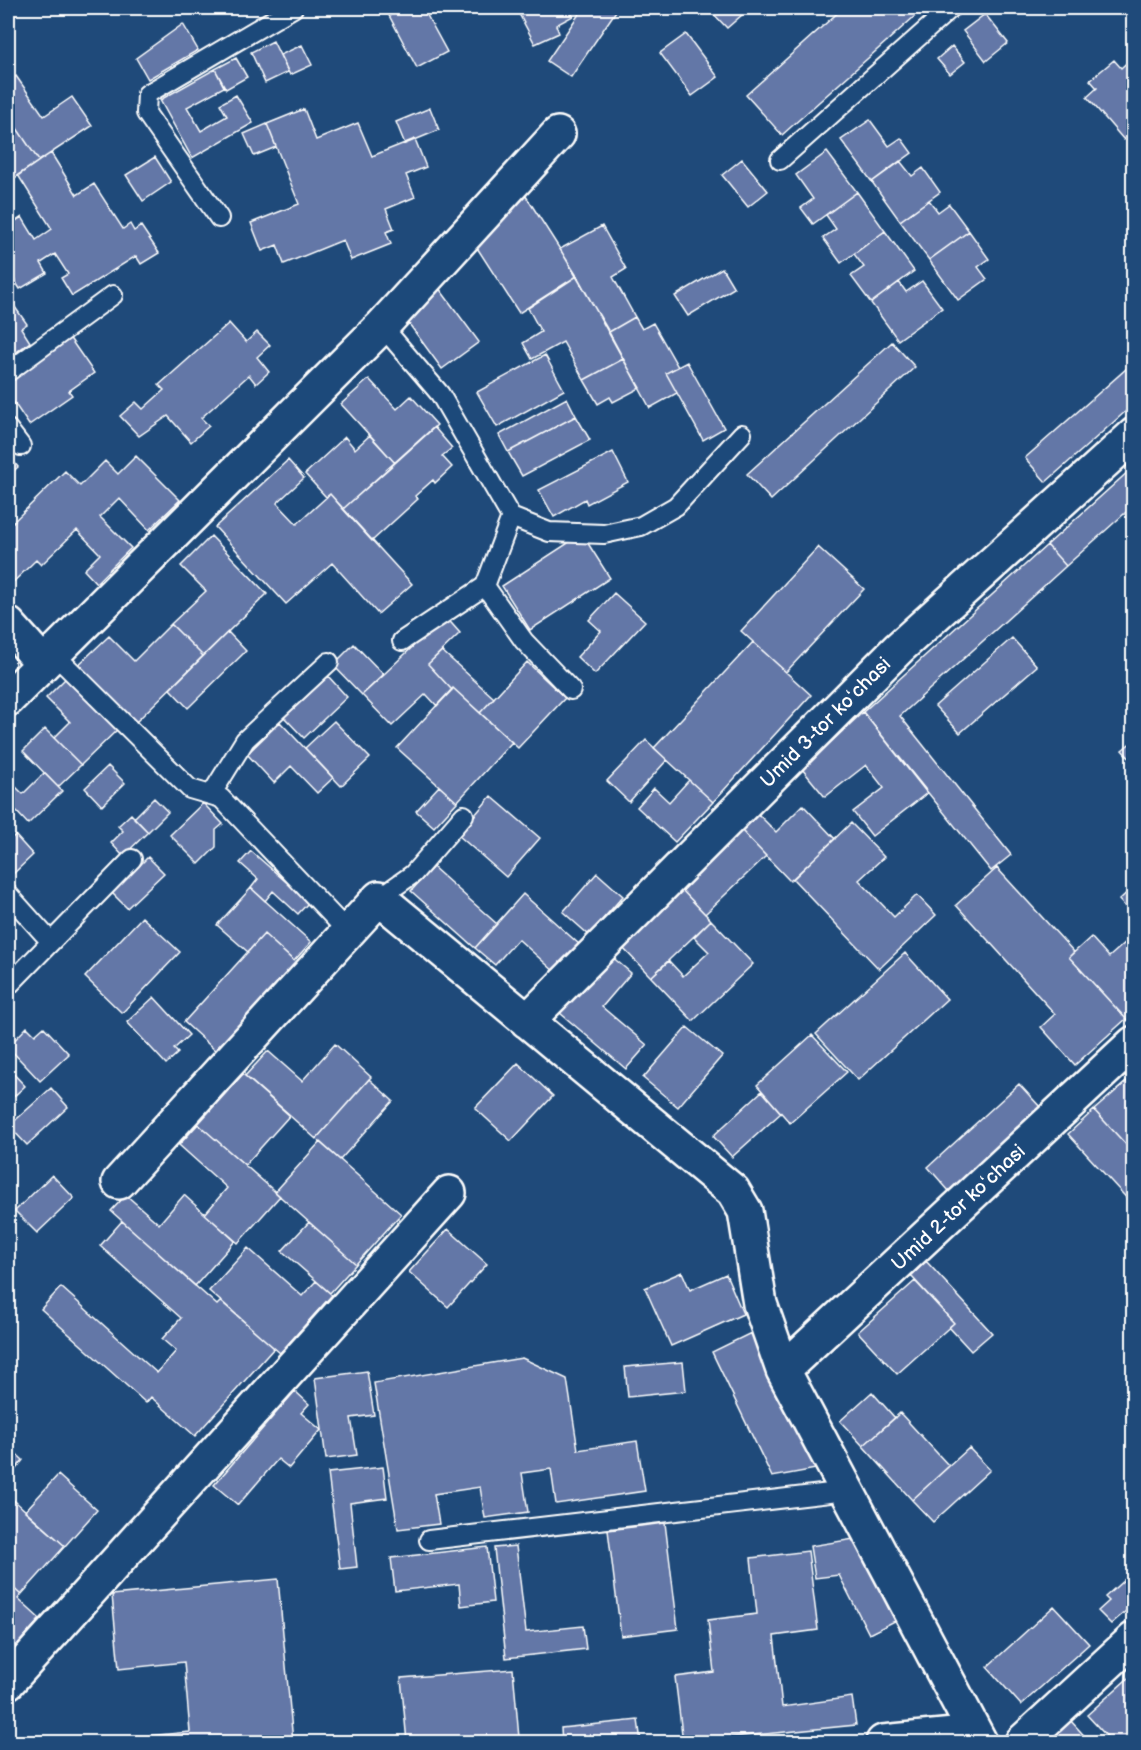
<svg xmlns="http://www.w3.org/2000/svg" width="1141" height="1750" viewBox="0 0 1141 1750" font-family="'Balsamiq Sans',sans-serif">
<rect width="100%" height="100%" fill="#1f4a7a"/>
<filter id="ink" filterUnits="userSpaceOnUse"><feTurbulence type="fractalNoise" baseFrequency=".0167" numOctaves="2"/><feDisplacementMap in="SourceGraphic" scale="12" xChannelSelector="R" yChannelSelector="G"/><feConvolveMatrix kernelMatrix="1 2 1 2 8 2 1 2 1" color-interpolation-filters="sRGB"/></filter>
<g filter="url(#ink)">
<path fill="#6377a7" stroke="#fff" stroke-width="1.5" d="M385,8H423L447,52L417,68Z
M516,8H569L573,16L556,25L559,33L535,44Z
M583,8H618L571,77L547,61Z
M708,8H750L727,28Z
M843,8H924L782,135L746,95Z
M985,14L1008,43L986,61L963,31Z
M183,24L198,50L148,79L136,58Z
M686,34L718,77L692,96L660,53Z
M273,41L288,72L265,83L251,52Z
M302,45L312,65L290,75L280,55Z
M952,46L965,62L950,74L937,59Z
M1133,57L1134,132L1124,140L1087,97L1097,88L1090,80L1114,60L1121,68Z
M236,58L247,77L226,89L215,69Z
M215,69L224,87L187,107L201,131L227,116L220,104L236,95L253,123L192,158L160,100Z
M16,76L44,116L72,97L92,126L39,161L8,115V82Z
M430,108L439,130L405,144L396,122Z
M304,109L316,140L358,123L372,156L415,139L426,167L406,175L415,197L386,209L394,229L386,232L391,244L351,260L343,240L284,264L277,245L262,251L251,223L299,204L267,124Z
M8,115L39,161L9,182L8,180Z
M870,120L889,146L901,138L912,153L872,182L841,140Z
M267,124L276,147L254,156L244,134Z
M827,152L857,192L813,224L801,208L813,199L796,175Z
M51,153L77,195L94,184L123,229L130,224L134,231L141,226L159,253L141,264L136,256L72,296L61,278L68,274L55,254L41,263L47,273L20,289L8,270V221L10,225L22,217L36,240L52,229L18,175Z
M155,157L171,182L143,201L126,175Z
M742,159L768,191L748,207L722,175Z
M900,161L912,176L923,168L940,192L900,221L872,182Z
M522,190L577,276L519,313L472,240Z
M857,192L885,231L841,263L823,238L836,229L826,215Z
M929,200L938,212L949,204L969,231L929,260L900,221Z
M602,226L626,269L613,277L635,317L609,332L560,249Z
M885,231L914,271L871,303L851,276L864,267L854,254Z
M969,231L989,259L978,267L987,279L958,300L929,260Z
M722,268L734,288L688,316L675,296Z
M577,276L623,359L584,380L563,342L532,359L523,343L541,332L528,308Z
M922,281L942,308L898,340L871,303L899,282L906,292Z
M436,284L479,342L442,369L404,317Z
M12,303L27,324L21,328L30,342L8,358V307Z
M635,317L642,329L653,323L678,367L666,373L677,393L650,408L609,332Z
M229,323L246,342L257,332L270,345L257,357L269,372L256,384L249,375L201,418L209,426L191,442L168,416L139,436L120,416L136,402L143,409L164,390L159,385Z
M69,337L94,373L69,391L72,395L29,425L8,394V380Z
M892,342L915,367L771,500L747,474Z
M545,355L564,390L497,427L477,392Z
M623,359L640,388L613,402L610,397L598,404L584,380Z
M687,362L724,428L703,440L666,373Z
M1134,362V404L1046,482L1025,458Z
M369,379L397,409L411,396L437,425L395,463L341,404Z
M567,398L576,416L508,452L499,435Z
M576,416L590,440L522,476L508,452Z
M434,427L452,448L442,456L452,467L435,483L433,480L415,496L418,499L372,541L343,509Z
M370,435L395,463L343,509L330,494L326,497L305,474L345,437L355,449Z
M613,452L628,482L587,504L585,499L554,517L539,490Z
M8,455L18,467L8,476Z
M136,456L180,500L149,530L119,498L100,517L131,548L96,583L84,570L100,554L77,530L41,565L36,560L8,587V527L65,471L80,486L105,461L118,474Z
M288,460L304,478L277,503L297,524L330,494L412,584L378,614L332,563L286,604L215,527Z
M1130,470L1134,474V505L1066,566L1047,545Z
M582,534L610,578L530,630L502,586Z
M211,536L267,594L203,656L171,624L206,591L181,566Z
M1047,545L1066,566L900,716L1011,855L991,871L863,712Z
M818,547L864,589L786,672L741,631Z
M614,593L645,621L595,674L577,657L601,631L589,620Z
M445,616L460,633L428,664L452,690L437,706L426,694L392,726L362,695Z
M171,624L203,656L133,725L76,667L109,636L134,661Z
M228,632L246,651L188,708L170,689Z
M1012,638L1037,666L960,733L935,706Z
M753,642L811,695L713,802L654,748Z
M354,644L384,675L362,695L333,665Z
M442,651L494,698L480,713L453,688L452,690L428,664Z
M527,662L565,698L518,748L480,713Z
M68,676L119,728L81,765L54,738L70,722L46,698Z
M328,676L347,697L304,738L284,717Z
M453,688L512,742L457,802L397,748Z
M863,712L927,793L872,836L853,812L884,788L866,765L825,797L802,769Z
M334,721L370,758L341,786L305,748Z
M280,722L333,778L317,793L291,766L274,783L247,754Z
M45,729L81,765L58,787L23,751Z
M646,740L667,760L629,802L607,781Z
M1134,740V763L1122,750Z
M108,766L125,783L102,806L85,788Z
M44,773L62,791L28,824L16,811L8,819V795L16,787L23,794Z
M689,780L713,802L675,842L637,807L654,788L669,802Z
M439,786L457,802L434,827L416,811Z
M491,796L540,838L506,877L458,835Z
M154,798L168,812L148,832L134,818Z
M203,803L223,824L216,830V847L199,864L170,835Z
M803,805L835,839L790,881L741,830L758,814L776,832Z
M131,814L148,832L123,856L111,843L123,831L118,826Z
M851,823L884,857L859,880L894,917L917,895L936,915L879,969L793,879Z
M741,830L766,856L705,914L680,888Z
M15,835L33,855L12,875L8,871V842Z
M251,851L309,902L298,914L273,891L265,901L251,888L258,879L240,863Z
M148,857L164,873L127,908L112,893Z
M433,867L497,924L475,948L411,891Z
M997,868L1074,952L1069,957L1126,1019L1075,1065L1041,1027L1055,1014L956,905Z
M597,873L623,896L589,935L563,912Z
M1134,886V916L1119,900Z
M251,888L311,942L294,961L264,934L248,952L217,925Z
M680,888L711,920L651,977L620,945Z
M523,894L579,944L555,972L518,939L495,965L475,948Z
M142,917L180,952L122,1013L85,977Z
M711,920L753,964L693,1021L651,977L669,961L683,976L709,952L694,937Z
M264,934L297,964L217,1052L184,1022Z
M1134,935V1016L1128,1021L1069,957L1091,937L1109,957Z
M905,953L947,999L858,1080L816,1034Z
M610,955L631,973L602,1007L647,1045L626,1069L560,1013Z
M154,997L189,1035L174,1049L178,1053L166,1064L127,1022Z
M27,1027L35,1035L44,1027L69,1054L40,1081L8,1047Z
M687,1027L722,1056L678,1107L643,1078Z
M812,1035L847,1072L790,1123L757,1085Z
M335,1044L371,1077L316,1139L245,1076L268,1051L302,1081Z
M518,1063L553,1096L511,1141L475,1108Z
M8,1068L25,1086L8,1102Z
M243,1074L290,1115L245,1165L198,1124Z
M1134,1075V1150L1132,1151L1094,1110Z
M369,1079L393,1101L340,1160L316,1139Z
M1019,1084L1041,1108L949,1191L928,1167Z
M51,1088L68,1107L27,1145L9,1126Z
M762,1091L781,1113L732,1157L713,1136Z
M1094,1110L1132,1151L1129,1154L1134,1160L1132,1204L1068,1134Z
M198,1124L280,1196L238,1243L205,1214L227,1188L179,1145Z
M320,1142L401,1214L356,1264L275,1192Z
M52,1175L74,1198L37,1233L15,1211Z
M126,1195L159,1224L184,1195L235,1241L195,1286L111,1211Z
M122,1221L217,1305L221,1301L274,1348L195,1436L151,1397L146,1403L41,1309L61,1287L157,1373L176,1351L162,1339L181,1318L100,1246Z
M309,1222L356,1264L330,1293L282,1251Z
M448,1229L487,1264L448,1307L409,1272Z
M248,1248L302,1296L316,1281L332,1295L280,1353L209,1291Z
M926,1261L992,1333L971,1351L949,1327L954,1323L911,1276Z
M682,1272L690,1290L726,1274L743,1314L671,1346L645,1288Z
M915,1281L954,1323L897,1374L858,1332Z
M751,1333L816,1469L772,1477L712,1352Z
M522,1358L567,1379L578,1450L637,1441L645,1491L556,1504L551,1469L522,1473L528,1512L485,1518L480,1487L434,1494L439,1524L398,1529L374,1383Z
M683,1362L686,1391L628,1397L625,1367Z
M367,1371L374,1415L351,1418L357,1455L326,1459L315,1378Z
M295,1391L309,1404L301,1413L321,1430L289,1468L278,1459L238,1505L214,1485Z
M872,1392L895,1418L863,1446L840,1421Z
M900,1413L949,1466L912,1500L863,1446Z
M8,1446L23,1460L8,1479Z
M969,1448L990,1470L933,1522L912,1500Z
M383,1467L387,1498L350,1503L357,1567L340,1569L328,1473Z
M58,1475L97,1510L65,1546L25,1511Z
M8,1495L65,1546L21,1595L8,1583Z
M665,1523L678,1629L621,1636L608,1530Z
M854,1539L895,1621L869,1634L839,1575L815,1578L810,1546Z
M516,1546L526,1632L583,1626L586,1649L506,1658L494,1548Z
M487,1547L493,1602L461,1606L459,1584L395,1591L391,1558Z
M808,1551L818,1630L774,1636L782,1707L852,1697L856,1725L683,1742L675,1677L714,1672L708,1620L757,1614L751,1558Z
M1134,1571V1604L1111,1624L1098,1611L1109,1601L1105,1597Z
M278,1579L293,1742H84L190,1732L184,1662L119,1669L112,1595Z
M8,1583L21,1595L18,1599L40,1619L8,1655Z
M1054,1606L1089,1644L1021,1705L987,1667Z
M513,1669L519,1738L465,1742H407L401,1678Z
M1134,1673V1742H1112L1087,1715Z
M638,1720L641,1742H562L561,1728Z
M1070,1720L1090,1742H1045Z"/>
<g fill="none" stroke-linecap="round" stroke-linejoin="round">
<g stroke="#fff" stroke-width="22">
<path id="service" d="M780,160L951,8
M219,218L146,113L147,94L293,8
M382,326L440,394L511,517L549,532L604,534L641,526L676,506L742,434
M8,372L113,295
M8,429L21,446
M511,517L485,586L524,641L571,690
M402,641L485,586
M52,652L190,789L221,798L348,932
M211,795L245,740L329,662
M8,894L51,942L132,859
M379,898L413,874L464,815
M8,986L51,942
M429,1540L847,1491"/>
</g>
<g stroke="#fff" stroke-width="38">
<path id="minor" d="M8,624L42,662
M8,699L382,326L558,134
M527,1021L899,648L1134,435
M119,1182L379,898L733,1191L745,1211L760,1304L783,1370L980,1742
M783,1370L1134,1043
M8,1682L449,1193
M883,1742L974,1733
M1022,1742L1134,1639"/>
</g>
<use href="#service" stroke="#1f4a7a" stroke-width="18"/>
<use href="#minor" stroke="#1f4a7a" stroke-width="33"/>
</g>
</g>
<g text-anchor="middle" stroke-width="5" stroke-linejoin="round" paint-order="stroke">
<g font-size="20" fill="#fff" stroke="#1f4a7a">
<text transform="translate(825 722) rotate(-45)" y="7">Umid 3-tor koʻchasi</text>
<text transform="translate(958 1207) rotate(-43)" y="7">Umid 2-tor koʻchasi</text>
</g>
</g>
<rect width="1141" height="1750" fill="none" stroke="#1f4a7a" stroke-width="30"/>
<rect x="15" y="15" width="1111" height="1720" fill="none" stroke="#fff" stroke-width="2" filter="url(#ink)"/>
</svg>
